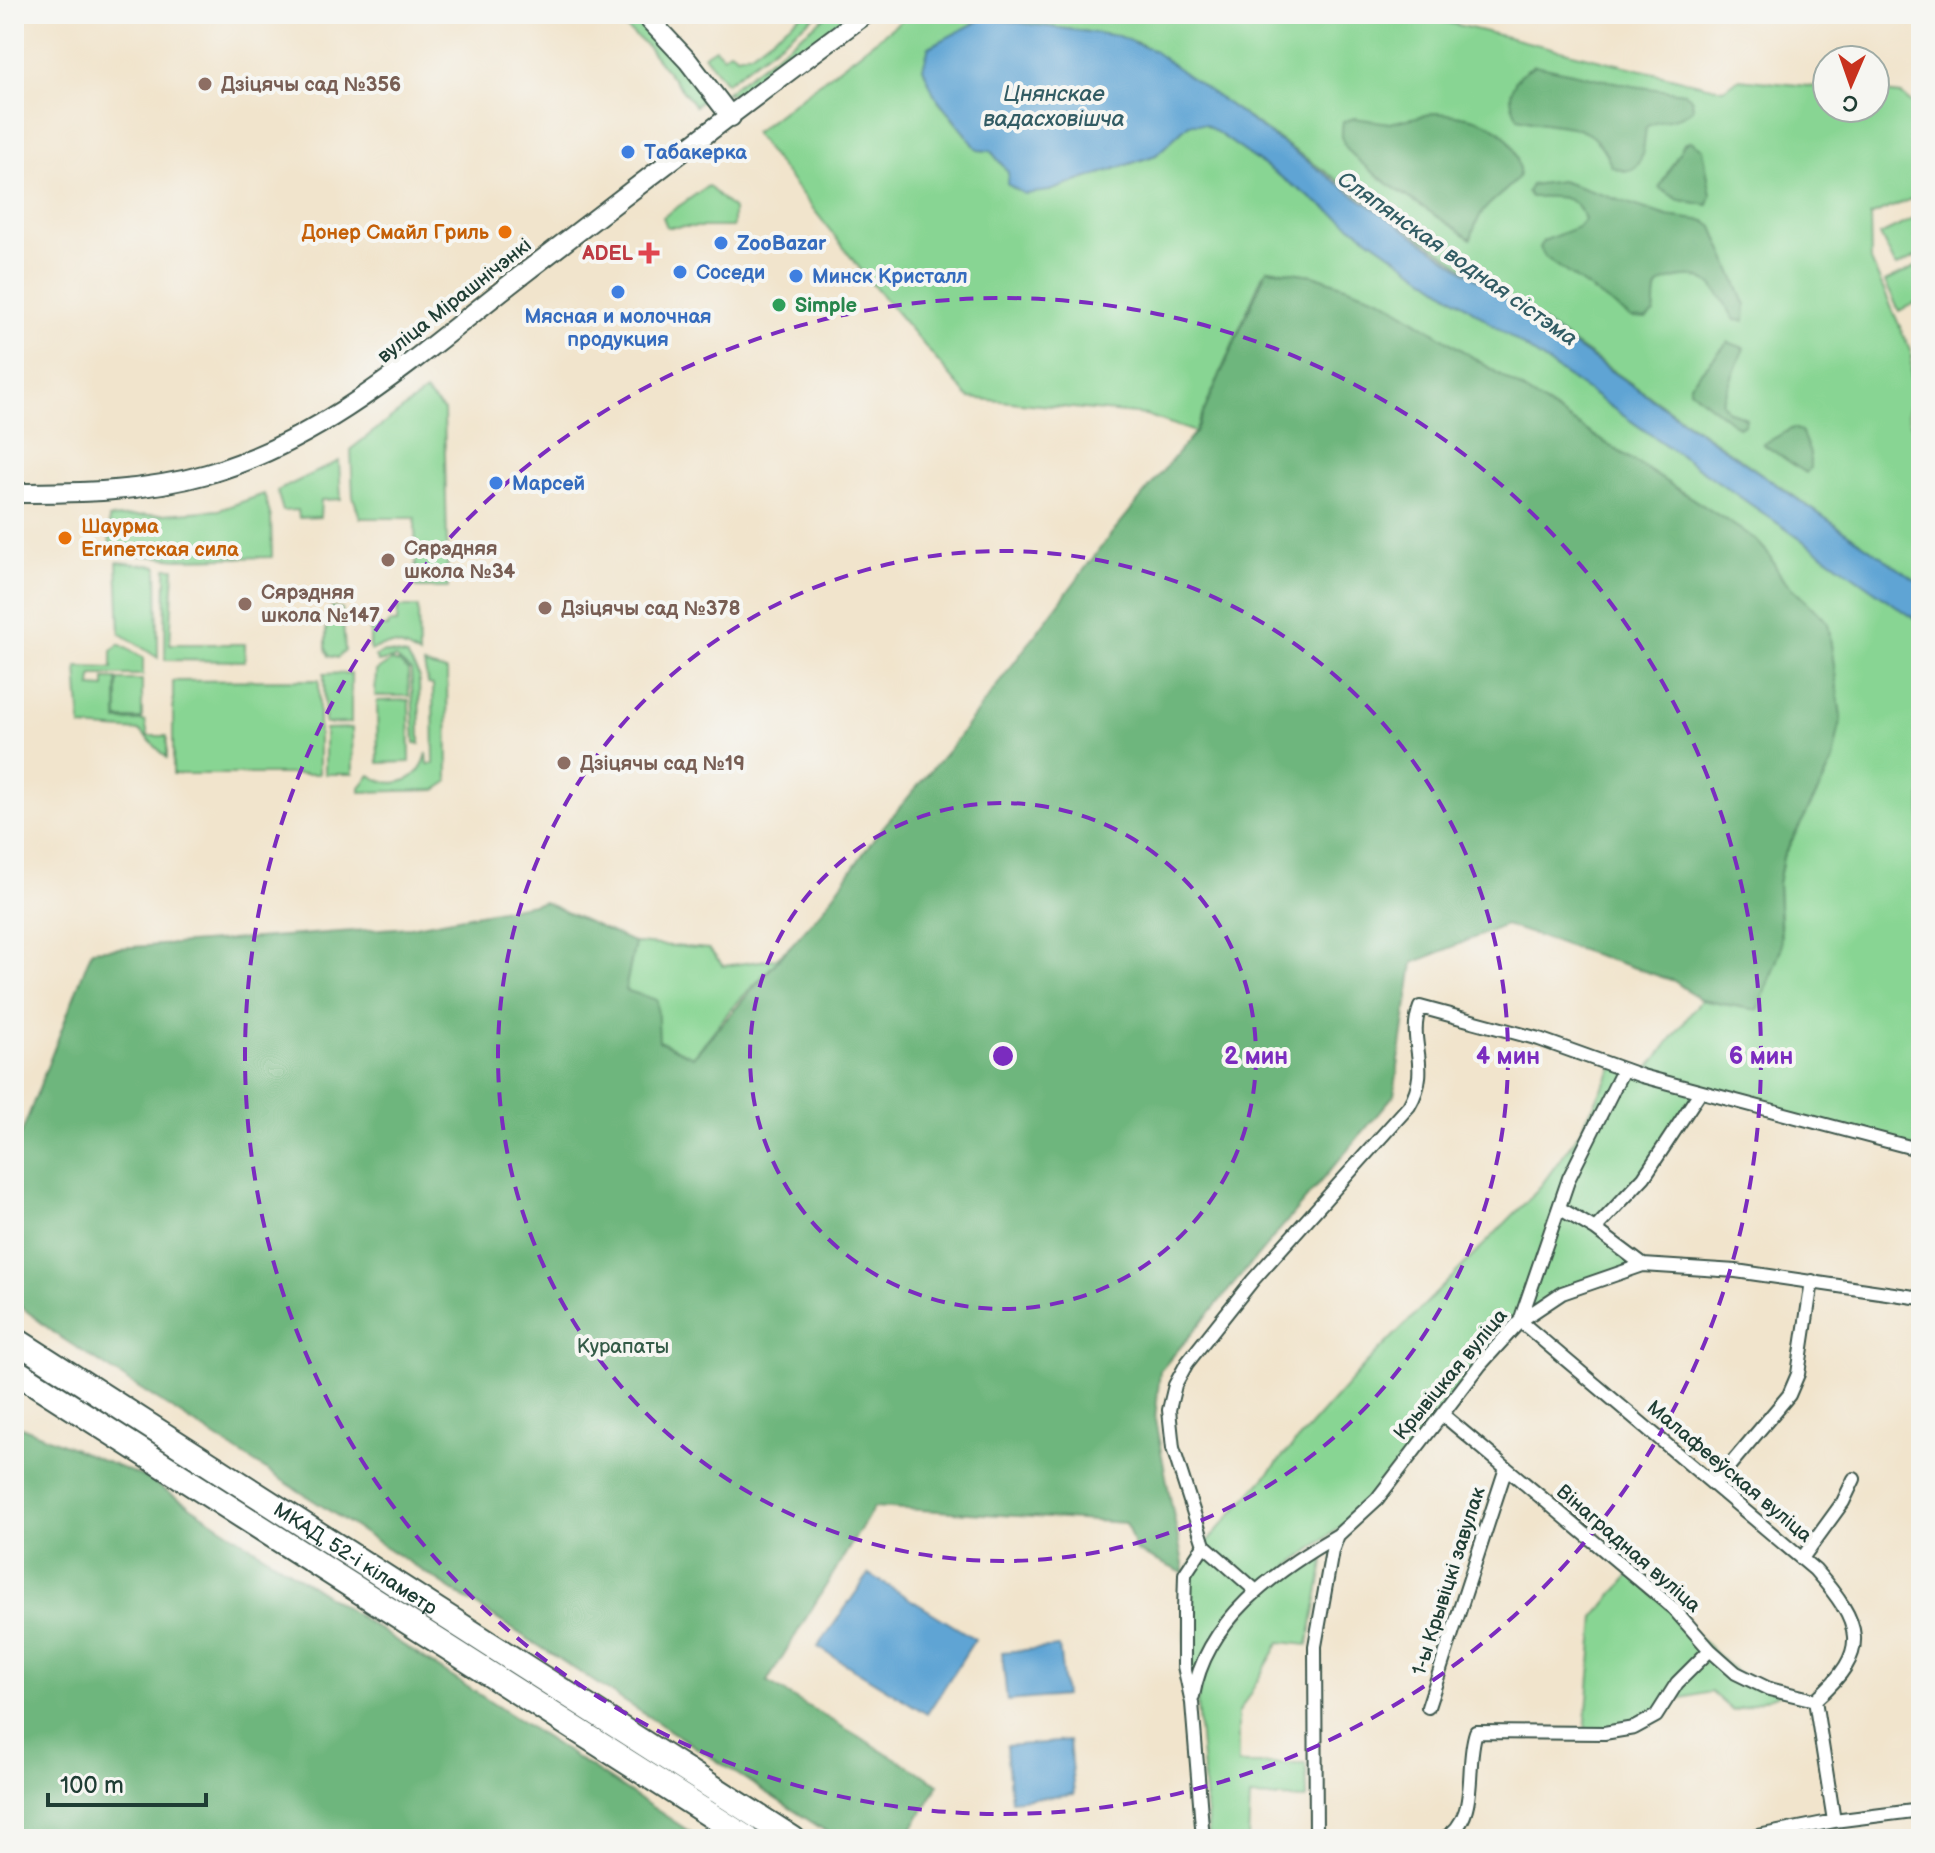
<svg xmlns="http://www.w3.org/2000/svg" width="1935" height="1853" viewBox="0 0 1935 1853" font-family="'Balsamiq Sans',sans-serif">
<rect width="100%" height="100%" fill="#f6f6f2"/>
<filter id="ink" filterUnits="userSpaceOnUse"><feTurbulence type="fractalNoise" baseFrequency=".0125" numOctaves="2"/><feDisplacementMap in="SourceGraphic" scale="16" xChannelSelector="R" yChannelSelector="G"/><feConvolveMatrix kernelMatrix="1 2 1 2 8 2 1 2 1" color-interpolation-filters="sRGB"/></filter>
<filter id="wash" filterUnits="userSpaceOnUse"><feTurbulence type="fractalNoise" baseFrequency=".006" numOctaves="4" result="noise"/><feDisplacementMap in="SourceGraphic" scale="32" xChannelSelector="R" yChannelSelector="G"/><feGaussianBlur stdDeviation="1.8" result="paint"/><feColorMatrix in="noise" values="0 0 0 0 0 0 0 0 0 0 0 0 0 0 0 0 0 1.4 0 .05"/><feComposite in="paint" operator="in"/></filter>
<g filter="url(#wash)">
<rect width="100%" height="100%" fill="#f1e4cc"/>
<path fill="#88d593" stroke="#548964" stroke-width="2" d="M609,14H627C649,31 698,73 702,100L695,106L646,45Z
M803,14H818L726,83L704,55L715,48L723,56L730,51L737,56L751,53Z
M829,14H849L743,95L725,93Z
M910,14H1413L1703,85L1723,89L1739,79L1827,88V108H1875V92L1902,95L1921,111V195L1870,216L1871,261L1911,352V401L1907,413L1912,427L1921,431V584L1141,44L1118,36L984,18L977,20L923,68L939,102L978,150L991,151L1008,172V184L1018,191H1049L1156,155L1189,124H1205L1921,623V1150L1700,1092L1644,1178L1596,1229L1643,1265L1562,1293L1520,1321L1377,1499L1248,1598L1196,1680L1186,1679L1185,1574L1204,1545L1366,1364L1537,1191L1579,1133L1614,1066L1643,1076L1701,1000L1758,1010L1781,934L1778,884L1783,857L1823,782L1833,760L1841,718L1828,622L1783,580L1768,553L1755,539L1382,299L1313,275L1268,269L1262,276L1195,432L1146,415L969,398L872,284L754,133Z
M708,186L733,209V227H667L663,217Z
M1921,215V254L1896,267L1880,235Z
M1921,264V300L1899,311L1885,282Z
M425,392L444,411L448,588H416L415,518H360L353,496L351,449Z
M339,461L341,499L321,500L320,517L299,518L298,510L283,511L277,491Z
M264,494L271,518L272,557L178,559L110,552L109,518L219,510Z
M117,562L157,566L158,658L120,633Z
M166,568H174L170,644H245V661L165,660Z
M332,607L342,609L345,651L337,658L329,656L326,649V614Z
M398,607H418L419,656C403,644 388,641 370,651V623L373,627H387L389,623H397Z
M119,644L143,658V675H92L91,687L105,688V679H117V721H145L148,736H167V758L140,731L81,727L77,667L112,668V651Z
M384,652L407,656L419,676L420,744L415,743L411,671L396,658L378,662L375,657Z
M391,661L400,663L408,671L409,696H375L376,671Z
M424,665L447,671L448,782L436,790L360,792V787L370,775C395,791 420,781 427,753L428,764H434L433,685L428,684Z
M351,673V723L325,724L324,674Z
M118,680H142V719H118Z
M319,680V774H173V681Z
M409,700L410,762L378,763L377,701Z
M352,728L353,774H325V729Z
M635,943L709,949L723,966L775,959L793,944L731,1009L693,1057L659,1041L625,990Z
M1322,1555L1324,1563L1308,1645L1280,1642L1238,1714V1764H1306L1307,1799L1250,1797L1248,1839H1209L1197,1703L1205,1668L1232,1627L1262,1593Z
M1631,1573L1736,1673L1784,1692L1733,1711L1711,1692L1667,1701L1647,1722L1585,1734L1595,1617Z"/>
<path fill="#6eb67d" stroke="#467a58" stroke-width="2" d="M1535,65L1633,86L1684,93L1692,99L1693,109C1680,122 1661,118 1646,127C1643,150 1644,183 1611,166C1594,116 1559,130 1518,118C1504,94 1512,77 1535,65Z
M1434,113C1469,115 1510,121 1518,163C1519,169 1521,175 1516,180C1495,203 1480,203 1471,239C1437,215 1376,180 1349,151C1341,142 1341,133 1343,122L1354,118L1390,123Z
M1691,141L1703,149L1711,195L1708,205L1679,200L1659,188L1684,144Z
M1561,181L1667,216L1705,221L1713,227L1746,306L1745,321L1735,320C1717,292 1711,269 1673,279C1667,281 1660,282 1657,288C1654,295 1656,305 1654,313L1646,319L1631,318L1545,257L1540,248L1543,241L1578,227L1584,220C1577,192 1554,197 1531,197L1527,192L1531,185Z
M1267,269L1313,275L1382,299L1755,539L1768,553L1783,580L1828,622L1841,718L1833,760L1823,782L1783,857L1778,884L1781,949L1758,1010L1701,1000L1674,981L1505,925L1413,963L1394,1095L1160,1371L1155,1420L1185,1574L1136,1551L1126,1523L874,1507L767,1682L939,1784L906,1839H838L57,1335L14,1301V1153L92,950L410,927L544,902L635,943L625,990L657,1000L659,1041L693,1057L825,907L877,834L950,748L1108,538L1195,432Z
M1728,342L1744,348L1722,402L1728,411L1746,418L1745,424L1738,427L1690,390V384Z
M1793,428L1801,431L1810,453V468L1806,473L1763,444Z
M14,1424L148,1479L701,1839H14Z"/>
<path fill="#5fa4d4" stroke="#3f7084" stroke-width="2" d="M984,18L1118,36L1152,50L1350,192L1921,584V623L1205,124H1189L1156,155L1049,191L1024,194L1007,184L1008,172L991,151L978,150L934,94L923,68L929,47Z
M869,1574L975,1639L927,1714L818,1647Z
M1059,1647L1065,1696L1007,1701L1002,1652Z
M1069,1741L1074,1794L1011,1800L1006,1746Z"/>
</g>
<g filter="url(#ink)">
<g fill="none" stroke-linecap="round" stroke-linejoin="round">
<g stroke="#3e564b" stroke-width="16">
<path id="street" d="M1559,1208L1595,1229L1643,1265
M1595,1229L1644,1177L1700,1092
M1520,1321L1569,1178L1623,1070
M1442,1414L1673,1608L1710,1650L1736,1673L1769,1689L1815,1700C1872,1650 1862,1624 1815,1570L1520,1321
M1714,1484L1789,1395L1798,1374L1812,1281
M1803,1557L1843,1502L1854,1479
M1255,1590L1204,1545L1173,1448L1169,1410L1175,1385L1187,1363L1253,1280L1409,1106C1433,1065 1406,1044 1420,1007L1539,1039L1642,1076L1921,1150
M1193,1696C1206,1620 1275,1571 1338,1535
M1815,1700L1834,1821
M1428,1707L1506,1468
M1203,1839L1192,1703L1184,1666V1612L1185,1574L1204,1545
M1316,1839L1315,1646L1332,1551L1338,1535L1377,1499L1480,1365L1520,1321L1562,1293L1643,1265L1736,1271L1921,1298
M1443,1839C1481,1819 1464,1767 1476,1732L1604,1733L1634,1728L1656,1716L1677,1683L1710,1650
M1743,1839L1834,1821L1921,1810"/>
</g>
<g stroke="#3e564b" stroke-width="22">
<path id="secondary" d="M644,14L688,61L731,117
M14,493C79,493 144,492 207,474C329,439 424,350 523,274C637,187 750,99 866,14"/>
</g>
<g stroke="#3e564b" stroke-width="28">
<g id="highway">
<path id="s1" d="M14,1339L793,1839"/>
<path d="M14,1370L748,1839"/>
</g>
</g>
<use href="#street" stroke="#fff" stroke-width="12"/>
<use href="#secondary" stroke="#fff" stroke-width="18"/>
<use href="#highway" stroke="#fff" stroke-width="24"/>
</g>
</g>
<g fill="none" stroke="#7b2cbf" stroke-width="4" stroke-dasharray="14 10">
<circle cx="1003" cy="1056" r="253"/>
<circle cx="1003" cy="1056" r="505"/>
<circle cx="1003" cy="1056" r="758"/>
</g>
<g fill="#8d6e63" stroke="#f6f6f2" stroke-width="3">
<circle cx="205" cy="84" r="8"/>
<circle cx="388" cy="560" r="8"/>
<circle cx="245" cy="604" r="8"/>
<circle cx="545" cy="608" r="8"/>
<circle cx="564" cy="763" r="8"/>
</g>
<g fill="#3f7fe0" stroke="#f6f6f2" stroke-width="3">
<circle cx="628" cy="152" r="8"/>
<circle cx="721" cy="243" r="8"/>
<circle cx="680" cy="272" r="8"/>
<circle cx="796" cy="276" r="8"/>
<circle cx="618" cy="292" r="8"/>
<circle cx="496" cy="483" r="8"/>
</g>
<g fill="#e8710a" stroke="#f6f6f2" stroke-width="3">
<circle cx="505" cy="232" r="8"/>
<circle cx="65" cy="538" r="8"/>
</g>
<path fill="#e0444e" stroke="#f6f6f2" stroke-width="3" d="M645 241h8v8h8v8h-8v8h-8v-8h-8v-8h8z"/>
<circle fill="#2e9e5b" stroke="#f6f6f2" stroke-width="3" cx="779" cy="305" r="8"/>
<g text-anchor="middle" stroke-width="8" stroke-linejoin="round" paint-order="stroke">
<g font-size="20" font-weight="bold" fill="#785e54" stroke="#f6f6f2" text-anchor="start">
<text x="221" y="91">Дзіцячы сад №356</text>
<text x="404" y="555">Сярэдняя<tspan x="404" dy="23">школа №34</tspan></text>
<text x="261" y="599">Сярэдняя<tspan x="261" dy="23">школа №147</tspan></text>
<text x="561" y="615">Дзіцячы сад №378</text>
<text x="580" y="770">Дзіцячы сад №19</text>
</g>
<g font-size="20" font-weight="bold" fill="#366cbe" stroke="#f6f6f2" text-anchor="start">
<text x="644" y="159">Табакерка</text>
<text x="737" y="250">ZooBazar</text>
<text x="696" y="279">Соседи</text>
<text x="812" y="283">Минск Кристалл</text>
<text x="618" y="323" text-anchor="middle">Мясная и молочная<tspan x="618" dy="23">продукция</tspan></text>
<text x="512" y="490">Марсей</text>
</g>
<g font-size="20" font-weight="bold" fill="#c56008" stroke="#f6f6f2" text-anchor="end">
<text x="489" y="239">Донер Смайл Гриль</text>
<text x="81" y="533" text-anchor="start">Шаурма<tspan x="81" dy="23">Египетская сила</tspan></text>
</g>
<g font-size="20" font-weight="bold" fill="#be3a42" stroke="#f6f6f2" text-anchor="end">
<text x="633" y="260">ADEL</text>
</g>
<g font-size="20" fill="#1f3d34" stroke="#f6f6f2">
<text transform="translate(454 300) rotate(-38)" y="7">вуліца Мірашнічэнкі</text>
<text transform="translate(1450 1374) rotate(-50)" y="7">Крывіцкая вуліца</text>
<text transform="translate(1730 1471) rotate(40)" y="7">Малафееўская вуліца</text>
<text transform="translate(1629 1548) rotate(41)" y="7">Вінаградная вуліца</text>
<text dy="7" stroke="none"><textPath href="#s1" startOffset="406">МКАД, 52-і кіламетр</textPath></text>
<text transform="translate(1448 1581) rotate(-72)" y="7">1-ы Крывіцкі завулак</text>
</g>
<g font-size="20" font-weight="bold" fill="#27864d" stroke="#f6f6f2" text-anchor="start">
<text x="795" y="312">Simple</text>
</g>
<g font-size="20" fill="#345b47" stroke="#f6f6f2">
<text x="623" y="1353">Курапаты</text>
</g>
<g font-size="22" font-style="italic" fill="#325c64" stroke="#f6f6f2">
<text x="1054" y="101">Цнянскае<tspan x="1054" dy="25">вадасховішча</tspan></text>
<text transform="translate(1458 258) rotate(35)" y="8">Сляпянская водная сістэма</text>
</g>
</g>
<circle cx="1003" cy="1056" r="12" fill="#7b2cbf" stroke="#f6f6f2" stroke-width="4"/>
<g font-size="24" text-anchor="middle" font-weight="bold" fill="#7b2cbf" stroke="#f6f6f2" stroke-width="8" stroke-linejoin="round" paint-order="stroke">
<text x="1256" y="1064">2 мин</text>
<text x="1508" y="1064">4 мин</text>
<text x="1761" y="1064">6 мин</text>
</g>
<rect width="1935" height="1853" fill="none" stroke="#f6f6f2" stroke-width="48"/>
<g transform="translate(1851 84) rotate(182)"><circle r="38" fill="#f6f6f2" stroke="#a0aca6" stroke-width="2"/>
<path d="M0-6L14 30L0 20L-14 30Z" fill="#c8321e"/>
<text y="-12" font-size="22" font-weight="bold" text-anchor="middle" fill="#1f3d34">С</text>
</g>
<path d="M48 1793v12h158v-12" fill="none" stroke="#1f3d34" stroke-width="4"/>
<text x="60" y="1793" font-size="24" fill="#1f3d34" stroke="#f6f6f2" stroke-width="6" paint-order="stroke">100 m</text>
</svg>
